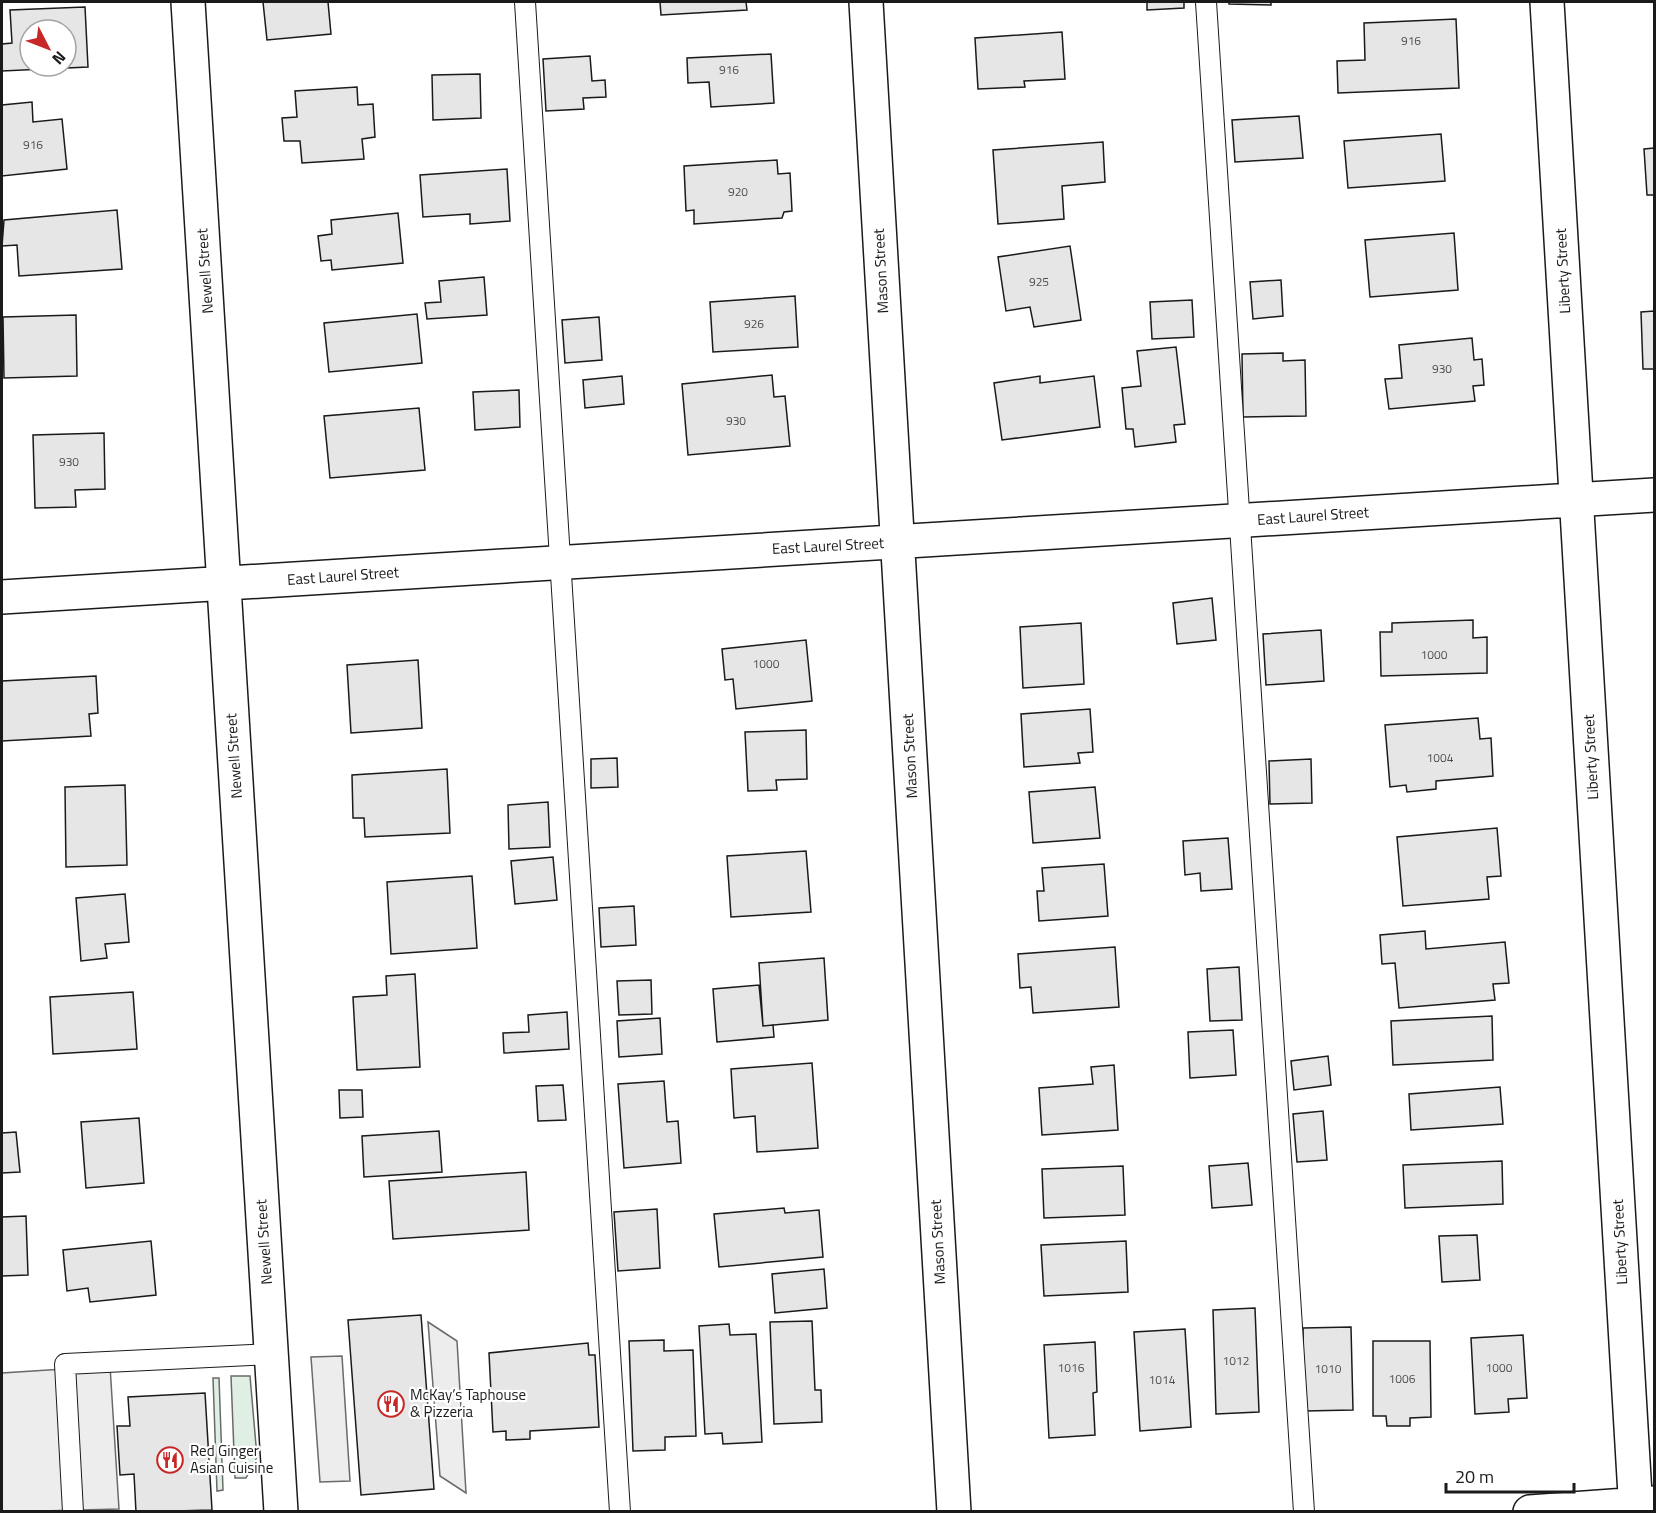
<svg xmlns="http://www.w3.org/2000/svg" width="1656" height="1513" viewBox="0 0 1656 1513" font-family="'Titillium Web',sans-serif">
<rect width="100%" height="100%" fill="#fff"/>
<path fill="#e0efe3" stroke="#6a6a6a" stroke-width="1.5" d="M231,1376H250L257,1457L246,1478H235Z
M213,1378H219L223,1490L217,1491Z"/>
<path fill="#ededed" stroke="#6a6a6a" stroke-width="1.5" d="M428,1322L457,1341L466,1493L440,1476Z
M342,1356L350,1481L320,1482L311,1357Z
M110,1366L119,1509L2,1512V1373Z"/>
<path fill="#e6e6e6" stroke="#1a1a1a" stroke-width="1.5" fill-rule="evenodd" d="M263,2H328L331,34L267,40Z
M660,2H746L747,10L661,15Z
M1147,2H1184V8L1147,10Z
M1229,2H1271V5L1229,4Z
M85,7L88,67L2,71V44L12,43L10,10ZM30,30H66V66H30Z
M1456,19L1459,88L1338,93L1337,61L1365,60L1364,23Z
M1062,32L1065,79L1024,81L1025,87L978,89L975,38Z
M771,54L774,103L711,107L709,82L688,83L687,58Z
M590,56L592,81L605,80L606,97L583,98L584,109L546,111L543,59Z
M480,74L481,118L433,120L432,75Z
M357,87L358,105L373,104L375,137L362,139L364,159L302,163L300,141H284L282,118L297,117L295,91Z
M32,102L33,122L62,119L67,169L2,176V105Z
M1299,116L1303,158L1235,162L1232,120Z
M1441,134L1445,181L1348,188L1344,141Z
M1103,142L1105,182L1062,186L1064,219L998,224L993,150Z
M1654,148V195H1647L1644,149Z
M777,160L778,174L790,173L792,211L784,212L782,218L694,224V210L686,211L684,166Z
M507,169L510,221L470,224V214L423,217L420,175Z
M117,210L122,269L19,276L17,245L2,246L4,220Z
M398,213L403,263L332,270L331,260L321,261L318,236L332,234L331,220Z
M1454,233L1458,290L1370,297L1365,240Z
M1070,246L1081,320L1034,327L1030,307L1006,311L998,257Z
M484,277L487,315L427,319L425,303L441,302L439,281Z
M1281,280L1283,316L1253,319L1250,282Z
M795,296L798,347L713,352L710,302Z
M1192,300L1194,337L1152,339L1150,302Z
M1654,311V369H1643L1641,312Z
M417,314L422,363L329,372L324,323Z
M76,315L77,376L4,378L3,317Z
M599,317L602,360L565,363L562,320Z
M1472,338L1474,360L1482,359L1484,385L1473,386L1475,401L1389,409L1385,379L1402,378L1399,345Z
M1176,347L1185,424L1174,425L1176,442L1135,447L1133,429H1126L1122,388L1141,386L1137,351Z
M1283,353V361L1305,360L1306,416L1243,417L1242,354Z
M772,375L774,397L785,396L790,446L688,455L682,384Z
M622,376L624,404L585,408L583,380Z
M1040,376V383L1094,376L1100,427L1002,440L994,383Z
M519,390L520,427L475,430L473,392Z
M419,408L425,470L330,478L324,416Z
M104,433L105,489L75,490L76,507L35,508L33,435Z
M1212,598L1216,640L1177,644L1173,603Z
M1473,620V638L1487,637V673L1381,676L1380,632H1392V623Z
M1081,623L1084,684L1023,688L1020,627Z
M1321,630L1324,681L1266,685L1263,634Z
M806,640L812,701L736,709L733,679L725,680L722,649Z
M418,660L422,728L351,733L347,665Z
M96,676L98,713L89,714L91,736L2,741V681Z
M1090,709L1093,752L1078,753L1080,763L1024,767L1021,714Z
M1478,718L1480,739L1491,738L1493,776L1436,781V789L1407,792L1406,785L1390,787L1385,725Z
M806,730L807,779L776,780L777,790L748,791L745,732Z
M617,758L618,787L591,788V759Z
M1311,759L1312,803L1270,804L1269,761Z
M447,769L450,833L365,837L364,818H353L352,775Z
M125,785L127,865L66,867L65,787Z
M1095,787L1100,838L1033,843L1029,792Z
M548,802L550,847L509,849L508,805Z
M1497,828L1501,876L1487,877L1489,899L1403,906L1397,837Z
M1228,838L1232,889L1201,891L1200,873L1185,875L1183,841Z
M806,851L811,912L731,917L727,856Z
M553,857L557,900L515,904L511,861Z
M1104,864L1108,916L1039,921L1037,891H1044L1042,868Z
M472,876L477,948L391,954L387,882Z
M125,894L129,942L105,944L107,958L81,961L76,898Z
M634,906L636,945L601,947L599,908Z
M1425,931L1426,949L1505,942L1509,983L1493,984L1495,1000L1399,1008L1395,963L1382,964L1380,935Z
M1115,947L1119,1007L1033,1013L1031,987L1020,988L1018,954Z
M824,958L828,1020L763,1026L759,963Z
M1239,967L1242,1020L1210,1021L1207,969Z
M415,974L420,1067L357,1070L353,997L387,995L386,976Z
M651,980L652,1014L619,1015L617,981Z
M759,985L763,1026L773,1025L774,1037L717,1042L713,989Z
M133,992L137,1049L53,1054L50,997Z
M567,1012L569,1049L504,1053L503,1033L529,1032L528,1015Z
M1492,1016L1493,1060L1393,1065L1391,1021Z
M660,1018L662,1054L619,1057L617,1021Z
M1233,1030L1236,1075L1190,1078L1188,1032Z
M1328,1056L1331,1085L1294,1090L1291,1061Z
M812,1063L818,1148L757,1152L755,1116L734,1118L731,1069Z
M1114,1065L1118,1130L1042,1135L1039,1088L1093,1084L1091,1067Z
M664,1081L667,1122L678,1121L681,1163L624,1168L618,1084Z
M563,1085L566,1120L538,1121L536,1086Z
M1500,1087L1503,1124L1411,1130L1409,1094Z
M339,1090H362L363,1117L340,1118Z
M1323,1111L1327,1160L1297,1162L1293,1114Z
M139,1118L144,1183L86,1188L81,1122Z
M439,1131L442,1172L364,1177L362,1136Z
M16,1132L20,1172L2,1173V1133Z
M1502,1161L1503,1204L1405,1208L1403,1165Z
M1248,1163L1252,1205L1212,1208L1209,1166Z
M1123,1166L1125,1215L1044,1218L1042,1169Z
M526,1172L529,1230L393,1239L389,1181Z
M784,1208L785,1213L819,1210L823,1257L719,1267L714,1214Z
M657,1209L660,1268L618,1271L614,1212Z
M26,1216L28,1275L2,1276V1217Z
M1477,1235L1480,1280L1442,1282L1439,1236Z
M151,1241L156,1295L90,1302L88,1288L67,1291L63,1250Z
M1126,1241L1128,1292L1044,1296L1041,1245Z
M824,1269L827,1308L775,1313L772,1274Z
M1255,1308L1259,1412L1216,1414L1213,1310Z
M421,1315L434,1489L361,1495L348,1320Z
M812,1321L815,1390H821L822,1422L774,1424L770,1322Z
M729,1324L730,1335L756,1334L762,1442L723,1444L722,1433L705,1434L699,1326Z
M1351,1327L1353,1410L1304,1411L1303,1328Z
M1185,1329L1191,1427L1140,1431L1134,1332Z
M1523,1335L1527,1398L1508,1399L1509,1412L1475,1414L1471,1338Z
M664,1340V1351L693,1350L696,1436L665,1437V1450L633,1451L629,1341Z
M1373,1341H1430L1431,1417L1410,1418V1426H1387L1386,1416H1373Z
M1095,1342L1097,1392L1093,1393L1095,1435L1049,1438L1044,1345Z
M588,1343L589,1355H595L599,1427L530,1431V1439L506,1440V1431L493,1432L489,1353Z
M205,1393L212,1510L136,1512L134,1474L120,1475L117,1426H130L128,1397Z"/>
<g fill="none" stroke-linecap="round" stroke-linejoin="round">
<g stroke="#1a1a1a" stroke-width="22">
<path id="service" d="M525,2L620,1512
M1206,2L1304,1512
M73,1512L65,1364L271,1354"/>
</g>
<g stroke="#1a1a1a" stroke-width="36">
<path id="minor" d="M188,2L281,1512
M866,2L954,1512
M1547,2L1636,1512
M2,597L1654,495
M1530,1512L1654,1503"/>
</g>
<use href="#service" stroke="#fff" stroke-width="20"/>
<use href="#minor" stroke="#fff" stroke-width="33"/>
</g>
<defs>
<g id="restaurant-ring" transform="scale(1.35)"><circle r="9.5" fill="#fff" stroke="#c62828" stroke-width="1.5"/><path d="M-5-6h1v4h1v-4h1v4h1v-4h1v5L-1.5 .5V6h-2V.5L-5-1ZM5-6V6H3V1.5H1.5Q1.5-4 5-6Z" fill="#c62828"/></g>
</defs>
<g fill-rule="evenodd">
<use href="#restaurant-ring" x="391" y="1404"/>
<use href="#restaurant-ring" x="170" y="1460"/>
</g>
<g text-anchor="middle" stroke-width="4.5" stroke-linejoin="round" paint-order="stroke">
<g font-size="12" fill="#4d4d4d">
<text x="1411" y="45">916</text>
<text x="729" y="74">916</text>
<text x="33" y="149">916</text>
<text x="738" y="196">920</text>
<text x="1039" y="286">925</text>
<text x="754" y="328">926</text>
<text x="1442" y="373">930</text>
<text x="736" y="425">930</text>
<text x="69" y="466">930</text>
<text x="1434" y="659">1000</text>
<text x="766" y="668">1000</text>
<text x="1440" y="762">1004</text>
<text x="1236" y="1365">1012</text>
<text x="1071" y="1372">1016</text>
<text x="1499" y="1372">1000</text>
<text x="1328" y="1373">1010</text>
<text x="1402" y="1383">1006</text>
<text x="1162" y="1384">1014</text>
</g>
<g font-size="15" fill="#1a1a1a" stroke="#fff">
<text transform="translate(205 271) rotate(-94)" y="5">Newell Street</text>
<text transform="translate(881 271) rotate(-93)" y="5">Mason Street</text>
<text transform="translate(1563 271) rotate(-93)" y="5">Liberty Street</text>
<text transform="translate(1313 516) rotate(-4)" y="5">East Laurel Street</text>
<text transform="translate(828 546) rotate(-3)" y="5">East Laurel Street</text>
<text transform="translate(343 576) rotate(-4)" y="5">East Laurel Street</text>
<text transform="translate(234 756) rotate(-94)" y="5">Newell Street</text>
<text transform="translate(910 756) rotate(-93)" y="5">Mason Street</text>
<text transform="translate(1591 757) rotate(-93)" y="5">Liberty Street</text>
<text transform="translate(264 1242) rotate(-94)" y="5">Newell Street</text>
<text transform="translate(938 1242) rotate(-93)" y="5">Mason Street</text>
<text transform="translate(1620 1242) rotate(-93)" y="5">Liberty Street</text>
</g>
<g font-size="15" fill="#1a1a1a" stroke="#fff" text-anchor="start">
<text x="410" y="1400">McKay’s Taphouse<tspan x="410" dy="17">&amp; Pizzeria</tspan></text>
<text x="190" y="1456">Red Ginger<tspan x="190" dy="17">Asian Cuisine</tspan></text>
</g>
</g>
<rect width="1656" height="1513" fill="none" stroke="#1a1a1a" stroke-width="6"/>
<g transform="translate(48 48) rotate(132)"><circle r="28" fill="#ffffff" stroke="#a3a3a3" stroke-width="1.5"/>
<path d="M0-4.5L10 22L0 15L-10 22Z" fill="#c62828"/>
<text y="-9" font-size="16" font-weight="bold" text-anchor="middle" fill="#1a1a1a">N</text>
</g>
<path d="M1446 1483v9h128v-9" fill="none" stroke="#1a1a1a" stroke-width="3"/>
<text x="1455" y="1483" font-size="18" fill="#1a1a1a" stroke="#ffffff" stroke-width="4.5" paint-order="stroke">20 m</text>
</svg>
